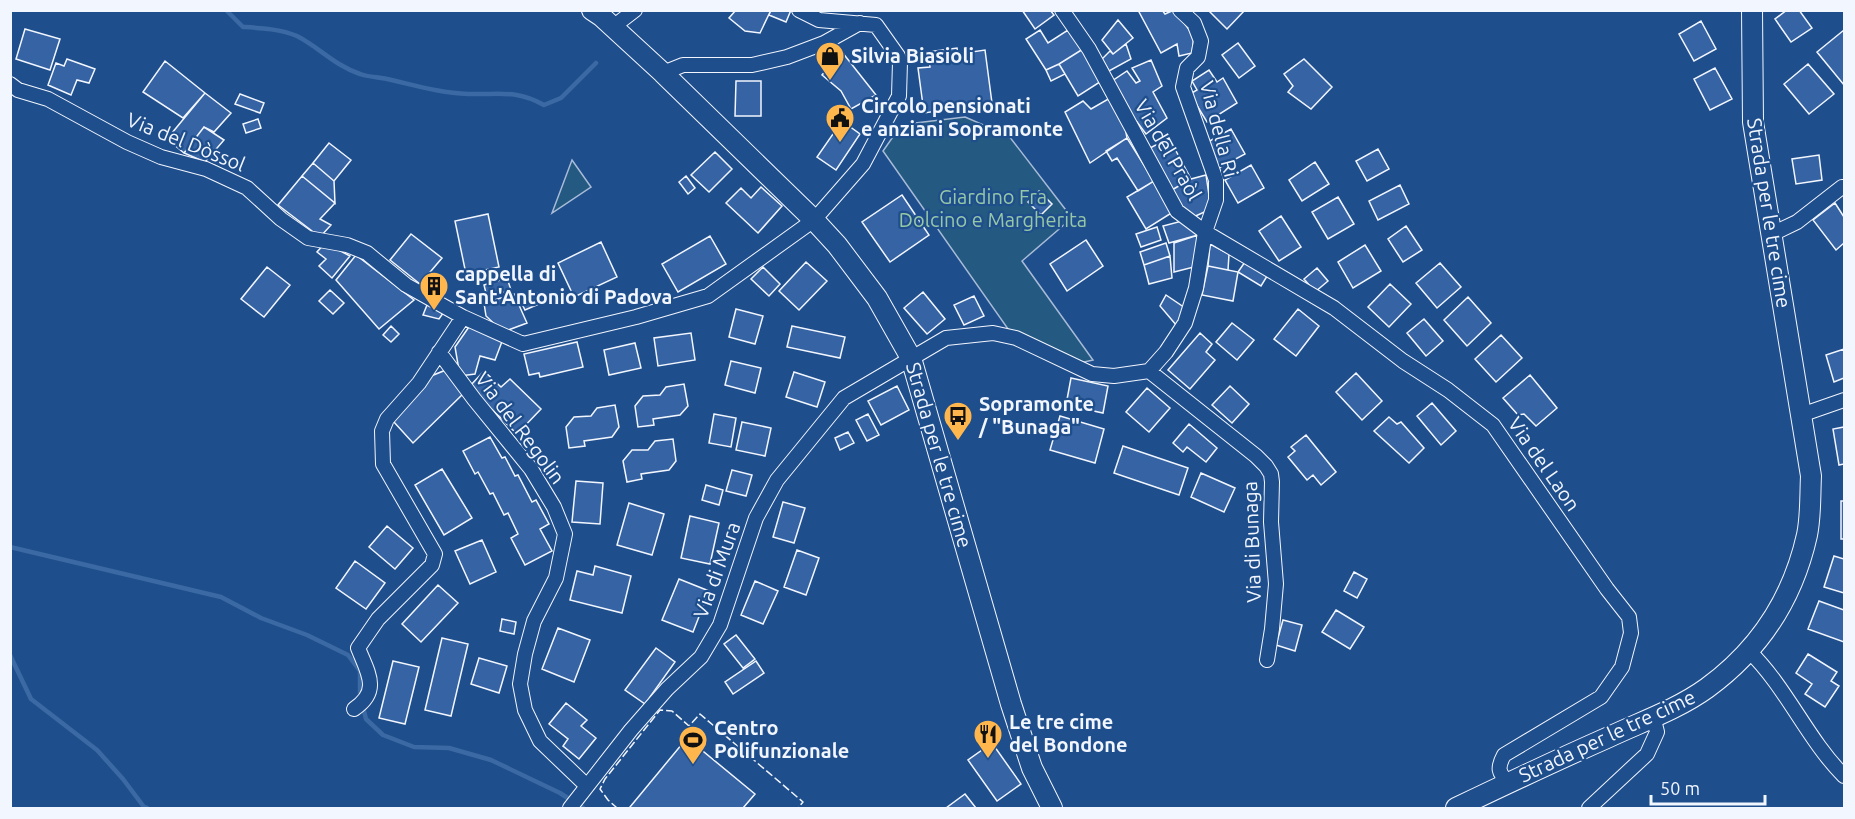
<svg xmlns="http://www.w3.org/2000/svg" width="1855" height="819" viewBox="0 0 1855 819" font-family="Ubuntu,sans-serif">
<rect width="100%" height="100%" fill="#1f4e8c"/>
<path fill="#245a82" stroke="#a8bbd7" stroke-width="1.5" d="M965,117L1009,136L1072,218L1022,261L1093,360L1080,363L1008,329L883,151L897,131L907,124Z
M572,160L591,187L552,213Z"/>
<g fill="none" stroke-linecap="round" stroke-linejoin="round">
<path stroke="#3b69a3" stroke-width="4.5" d="M226,10L243,27C260,28 281,29 297,36C320,48 334,65 360,74C368,77 378,77 387,79C414,85 440,93 468,94C499,95 515,89 544,105L561,98L596,63
M10,547L221,597L261,618L307,635L348,655L360,671V698
M10,655L31,699L97,750L123,779L144,807L147,808
M363,707L366,719L383,735L414,747L449,748L491,760L560,793L583,808"/>
</g>
<path fill="#3563a3" stroke="#f2f6ff" stroke-width="1.5" d="M736,10H771L760,33L745,31L729,18Z
M771,10H791L786,22L769,15Z
M1022,10H1050L1054,15L1035,29Z
M1138,10H1162L1165,14L1174,10L1194,36L1192,53L1179,56L1177,44L1161,53Z
M1208,10H1245L1227,29Z
M1787,10H1799L1812,28L1791,42L1775,19Z
M1118,20L1133,38L1113,54L1102,40Z
M1701,21L1716,49L1694,61L1679,34Z
M25,29L60,39L50,70L16,59Z
M1040,30L1048,43L1068,30L1083,49L1059,64L1046,70L1026,39Z
M1844,30V85L1817,52Z
M1238,43L1255,66L1239,78L1222,55Z
M1126,44L1131,59L1109,71L1102,59L1110,51L1113,54Z
M957,48L958,54L985,50L992,103L924,113L918,68L930,67L928,52Z
M1083,49L1103,80L1078,96L1059,64Z
M842,52L876,95L851,109L841,91L822,75Z
M67,59L95,69L89,83L77,80L71,95L48,85L56,63L64,66Z
M1304,59L1332,87L1311,109L1288,92L1293,86L1284,74Z
M1151,60L1162,86L1153,92L1167,118L1146,134L1137,122L1133,124L1112,81L1127,71L1136,83L1140,81L1132,68Z
M165,61L205,93L183,118L143,92Z
M1059,64L1065,74L1051,81L1046,70Z
M1808,64L1834,94L1809,114L1784,84Z
M1715,68L1732,99L1710,110L1694,79Z
M1209,70L1217,82L1223,78L1237,103L1207,122L1190,94L1197,90L1192,81Z
M736,81H761V116H735Z
M205,93L231,113L214,132L204,127L184,153L167,139Z
M240,94L264,103L260,113L235,104Z
M1110,98L1124,121L1127,138L1090,163L1065,112L1083,101L1091,109Z
M258,119L261,128L246,133L243,124Z
M842,121L860,134L836,170L817,157Z
M204,127L224,140L205,162L184,153Z
M1231,129L1245,154L1219,168L1206,143Z
M1127,138L1154,181L1138,191L1117,158L1112,161L1106,151Z
M1169,138L1191,179L1170,191L1148,149Z
M329,143L351,160L334,181L313,163Z
M1378,149L1389,169L1367,181L1356,161Z
M715,152L732,169L709,192L691,175Z
M1819,155L1822,180L1796,184L1792,159Z
M1315,162L1329,184L1302,201L1289,180Z
M313,163L334,181L335,203L302,176Z
M1251,165L1264,188L1238,203L1225,180Z
M1206,175L1211,209L1189,219L1170,191L1191,179Z
M302,176L335,203L320,219L331,225L320,237L278,205Z
M686,176L695,188L688,194L679,182Z
M1154,181L1173,212L1146,229L1127,197Z
M1400,185L1409,204L1378,220L1369,201Z
M761,187L782,206L758,233L726,203L741,188L751,198Z
M1039,191L1052,204L1041,215L1028,202Z
M902,195L929,235L890,262L862,222Z
M1338,197L1354,224L1328,239L1312,212Z
M1835,203L1844,217V243L1836,250L1813,220Z
M488,214L499,267L466,274L455,221Z
M1281,216L1301,247L1279,261L1259,231Z
M1182,221L1198,235L1169,243L1163,226Z
M1406,226L1422,250L1403,262L1388,239Z
M1157,227L1161,240L1141,247L1136,234Z
M411,234L442,258L420,284L390,260Z
M1198,235V266L1174,272V243Z
M710,236L726,264L678,292L662,264Z
M1086,240L1103,266L1067,291L1050,264Z
M601,242L617,277L574,297L558,263Z
M325,243L350,256L332,278L319,266L326,259L317,252Z
M1166,243L1170,256L1144,265L1140,252Z
M1210,244L1229,254L1228,270L1208,266Z
M1365,245L1381,271L1353,288L1338,262Z
M356,255L414,300L379,329L336,280Z
M1170,256L1172,278L1149,284L1144,265Z
M1247,259L1269,273L1261,286L1238,272Z
M806,262L827,281L799,310L779,291Z
M1440,263L1461,287L1437,308L1416,283Z
M1208,266L1238,272L1233,301L1202,295Z
M267,267L290,285L264,317L241,299Z
M763,267L780,284L769,296L751,279Z
M1317,268L1328,281L1315,292L1304,279Z
M507,278L511,290L487,297L484,285Z
M1390,284L1411,304L1389,327L1368,307Z
M330,290L344,303L333,314L319,301Z
M923,292L945,319L927,334L904,308Z
M537,293L541,303L525,310L520,300Z
M514,294L527,323L503,332L486,316L484,303Z
M1166,295L1188,310L1177,326L1160,306Z
M974,296L984,316L964,325L954,305Z
M1468,297L1491,323L1467,346L1444,320Z
M429,300L446,309L439,319L423,315Z
M736,309L763,316L755,344L729,337Z
M1298,309L1319,326L1296,356L1274,339Z
M1424,319L1443,341L1426,356L1407,333Z
M1232,323L1254,340L1237,360L1216,342Z
M471,324L503,339L495,360L480,356L475,374L460,376L455,347Z
M391,326L399,334L391,342L383,335Z
M792,326L845,337L840,358L787,347Z
M691,333L695,360L658,366L654,338Z
M1200,333L1212,344L1206,352L1215,360L1190,389L1168,370Z
M1501,335L1522,358L1496,382L1475,359Z
M577,342L583,367L540,377L539,373L529,375L524,354Z
M635,343L641,368L609,375L604,350Z
M1844,349V378L1834,382L1826,355Z
M731,361L761,368L755,393L725,385Z
M446,370L466,391L413,443L393,421L431,376Z
M484,371L501,387L510,379L541,409L517,434L469,387Z
M794,372L825,382L817,407L786,397Z
M1356,373L1382,401L1362,420L1336,392Z
M1530,375L1557,408L1536,426L1524,414L1518,415L1503,398Z
M1071,378L1108,386L1103,413L1066,405Z
M684,384L688,406L680,415L653,419L654,425L638,427L635,406L643,396L660,395L666,387Z
M897,386L909,410L881,425L868,401Z
M1230,386L1249,404L1232,423L1212,405Z
M1147,388L1170,408L1149,432L1126,412Z
M1432,403L1456,431L1441,445L1417,416Z
M615,405L619,427L612,437L584,441L585,446L569,448L566,427L574,417L591,416L597,408Z
M714,414L736,418L731,447L709,443Z
M868,414L879,435L867,441L856,420Z
M1060,416L1104,429L1095,463L1050,450Z
M1389,417L1397,424L1401,422L1424,448L1409,463L1374,431Z
M742,422L771,428L765,456L736,450Z
M1189,424L1217,448L1206,462L1187,447L1183,452L1173,443Z
M1844,427V464L1839,465L1833,429Z
M848,432L854,443L840,450L835,438Z
M1306,435L1336,472L1321,485L1313,475L1307,480L1288,457L1295,451L1291,447Z
M490,437L502,458L505,457L515,476L518,475L532,502L536,500L549,524L540,529L552,551L525,565L511,538L518,534L508,513L504,515L493,493L490,494L478,472L475,474L463,451Z
M673,439L676,461L669,470L641,474L642,479L627,482L623,461L632,450H648L655,441Z
M1123,446L1188,468L1179,495L1114,473Z
M442,469L472,518L444,535L415,485Z
M732,470L752,475L746,496L726,491Z
M1201,473L1235,488L1224,512L1191,497Z
M576,481L603,483L600,524L572,522Z
M706,485L723,490L719,505L702,500Z
M1841,501H1844V539H1841Z
M783,502L805,508L794,543L773,537Z
M629,503L664,514L652,555L617,545Z
M690,516L719,523L710,564L681,558Z
M387,526L413,548L395,569L369,547Z
M482,540L496,572L470,584L455,551Z
M797,550L819,558L806,595L784,587Z
M1834,556L1844,559V593L1824,587Z
M355,561L385,583L366,609L336,588Z
M595,566L631,576L622,613L570,600L577,571L593,575Z
M1354,572L1367,579L1357,598L1344,591Z
M679,579L709,591L693,632L662,620Z
M755,581L778,591L763,624L741,615Z
M438,585L458,603L421,642L402,624Z
M1819,601L1844,610V642L1808,629Z
M1336,610L1364,627L1350,649L1322,632Z
M502,619L516,622L514,634L500,631Z
M1283,620L1302,625L1295,651L1276,645Z
M558,628L590,640L574,682L542,669Z
M736,635L755,659L743,668L724,644Z
M442,638L468,644L451,716L425,710Z
M656,648L675,662L645,704L625,690Z
M1808,654L1837,672L1831,681L1839,686L1825,707L1805,694L1812,684L1796,673Z
M479,658L507,666L499,693L471,684Z
M393,661L419,667L405,724L379,718Z
M756,661L764,673L733,694L725,682Z
M566,703L587,720L581,726L596,738L579,759L563,746L568,739L549,724Z
M687,738L755,794L743,808H632L630,807Z
M992,743L1021,784L997,801L968,760Z
M965,794L976,808H946Z"/>
<g fill="none" stroke-linecap="round" stroke-linejoin="round">
<g stroke="#f2f6ff" stroke-width="16">
<path id="minor" d="M1062,10L1089,49L1177,211L1205,232L1334,308L1403,361L1448,390L1493,425L1607,589L1629,617L1631,633L1622,667L1601,697L1504,755C1497,768 1498,773 1509,783
M613,27L635,10
M663,73L683,65H752L787,57L824,43L860,23
M10,84L18,90L48,99L127,142L161,157L206,169L247,188L281,219L308,238L347,245L367,253L406,285L463,317L523,344L636,317L708,296L814,220L863,164L899,96L900,62L898,56L876,25L819,20L799,10
M1772,234L1797,222L1842,187H1844
M439,352L474,399L531,469L554,507L565,534L556,578L534,621L525,654L520,684L525,710L540,741L587,786
M1149,371L1256,456L1266,466L1271,474L1272,482L1271,522L1276,584L1272,629L1267,660
M1801,415L1844,400
M1749,651C1787,688 1807,739 1844,776
M354,709C381,691 368,673 358,648L378,619L432,565L435,554L383,464L382,431L387,419L419,383L463,317
M570,808L631,730L667,689L701,657L720,625L756,518L777,480L844,398L946,338L993,333L1016,338L1092,374L1114,376L1149,371L1166,352L1185,323L1196,288L1205,232L1216,200V180L1183,87L1187,68L1198,57L1201,41L1194,23L1180,10
M1589,808L1647,754L1657,732L1653,716"/>
</g>
<g stroke="#f2f6ff" stroke-width="22">
<path id="secondary" d="M592,10L601,16L663,73L814,220L837,245L877,298L911,358L1011,704L1032,768L1052,808
M1456,808C1506,784 1557,760 1609,737C1641,722 1678,709 1707,688C1759,650 1793,598 1807,535C1811,516 1810,495 1811,476L1753,122L1752,10"/>
</g>
<use href="#minor" stroke="#1f4e8c" stroke-width="14"/>
<use href="#secondary" stroke="#1f4e8c" stroke-width="20"/>
<path stroke="#f2f6ff" stroke-width="1.5" stroke-dasharray="8 3" stroke-linecap="butt" d="M614,808L616,807L608,800L600,789L605,779L660,710L672,711L689,726L700,714L803,802L798,808"/>
</g>
<defs>
<g id="shop-pin" transform="scale(1.5)"><path d="M0 17L-7.5 6A9.5 9.5 0 1 1 7.5 6Z" fill="#ffb74d" stroke="#1f4e8c"/><path d="M-5-2.5h2.3a2.7 3.5 0 0 1 5.4 0H5L5.5 6h-11ZM-1.5-2.5h3a1.5 2.3 0 0 0-3 0Z" fill="#111"/></g>
<g id="civic-pin" transform="scale(1.5)"><path d="M0 17L-7.5 6A9.5 9.5 0 1 1 7.5 6Z" fill="#ffb74d" stroke="#1f4e8c"/><path d="M-.6-6.5H3V-4.5H.6V-3L4-1V1h2V6H-6V1h2V-1L-.6-3ZM-1.2 2.5V6h2.4V2.5Z" fill="#111"/></g>
<g id="building-pin" transform="scale(1.5)"><path d="M0 17L-7.5 6A9.5 9.5 0 1 1 7.5 6Z" fill="#ffb74d" stroke="#1f4e8c"/><path d="M-4-6H4V6H1V3H-1V6H-4ZM-2.5-4.3h1.7v1.8h-1.7ZM.8-4.3h1.7v1.8H.8ZM-2.5-1h1.7V.8h-1.7ZM.8-1h1.7V.8H.8Z" fill="#111"/></g>
<g id="bus-pin" transform="scale(1.5)"><path d="M0 17L-7.5 6A9.5 9.5 0 1 1 7.5 6Z" fill="#ffb74d" stroke="#1f4e8c"/><path d="M-5-6H5V4H4V6H2V4H-2V6H-4V4H-5ZM-3.5-4V0h7V-4ZM-3.5 1.2v1.5H-2V1.2ZM2 1.2v1.5H3.5V1.2Z" fill="#111"/></g>
<g id="restaurant-pin" transform="scale(1.5)"><path d="M0 17L-7.5 6A9.5 9.5 0 1 1 7.5 6Z" fill="#ffb74d" stroke="#1f4e8c"/><path d="M-5-6h1v4h1v-4h1v4h1v-4h1v5L-1.5 .5V6h-2V.5L-5-1ZM5-6V6H3V1.5H1.5Q1.5-4 5-6Z" fill="#111"/></g>
<g id="stadium-pin" transform="scale(1.5)"><path d="M0 17L-7.5 6A9.5 9.5 0 1 1 7.5 6Z" fill="#ffb74d" stroke="#1f4e8c"/><path d="M0-5a6.5 5 0 1 0 0 10a6.5 5 0 1 0 0-10ZM-3.5-1.8h7v3.6h-7Z" fill="#111"/></g>
</defs>
<g fill-rule="evenodd">
<use href="#shop-pin" x="830" y="56"/>
<use href="#civic-pin" x="840" y="118"/>
<use href="#building-pin" x="434" y="286"/>
<use href="#bus-pin" x="958" y="416"/>
<use href="#restaurant-pin" x="988" y="734"/>
<use href="#stadium-pin" x="693" y="740"/>
</g>
<g text-anchor="middle" stroke-width="4.5" stroke-linejoin="round" paint-order="stroke">
<g font-size="20" font-weight="bold" fill="#f2f6ff" stroke="#1f4e8c" text-anchor="start">
<text x="851" y="63">Silvia Biasioli</text>
<text x="861" y="113">Circolo pensionati<tspan x="861" dy="23">e anziani Sopramonte</tspan></text>
<text x="455" y="281">cappella di<tspan x="455" dy="23">Sant'Antonio di Padova</tspan></text>
<text x="979" y="411">Sopramonte<tspan x="979" dy="23">/ "Bunaga"</tspan></text>
<text x="1009" y="729">Le tre cime<tspan x="1009" dy="23">del Bondone</tspan></text>
<text x="714" y="735">Centro<tspan x="714" dy="23">Polifunzionale</tspan></text>
</g>
<g font-size="20" fill="#f2f6ff" stroke="#1f4e8c">
<text transform="translate(1219 129) rotate(75)" y="7">Via della Ri</text>
<text transform="translate(186 142) rotate(22)" y="7">Via del Dòssol</text>
<text transform="translate(1168 150) rotate(60)" y="7">Via del Praòl</text>
<text transform="translate(1769 213) rotate(81)" y="7">Strada per le tre cime</text>
<text transform="translate(520 428) rotate(53)" y="7">Via del Regolin</text>
<text transform="translate(939 455) rotate(74)" y="7">Strada per le tre cime</text>
<text transform="translate(1544 464) rotate(55)" y="7">Via del Laon</text>
<text transform="translate(1252 542) rotate(-92)" y="7">Via di Bunaga</text>
<text transform="translate(717 570) rotate(-70)" y="7">Via di Mura</text>
<text transform="translate(1607 736) rotate(-25)" y="7">Strada per le tre cime</text>
</g>
<g font-size="20" fill="#97c8a6" stroke="#1f4e8c">
<text x="993" y="204">Giardino Fra<tspan x="993" dy="23">Dolcino e Margherita</tspan></text>
</g>
</g>
<rect width="1855" height="819" fill="none" stroke="#f2f6ff" stroke-width="24"/>
<path d="M1651 795v9h114v-9" fill="none" stroke="#f2f6ff" stroke-width="3"/>
<text x="1660" y="795" font-size="18" fill="#f2f6ff" stroke="#1f4e8c" stroke-width="4.5" paint-order="stroke">50 m</text>
</svg>
